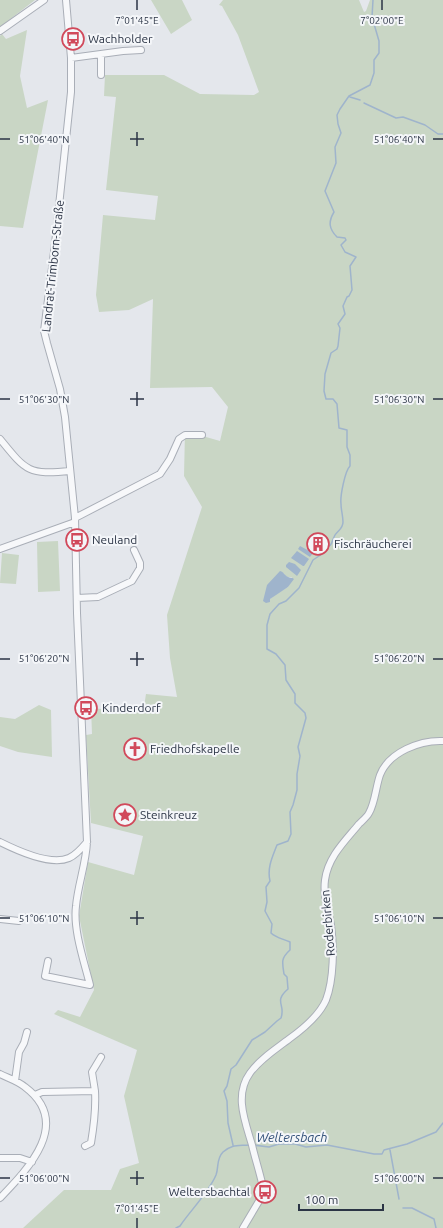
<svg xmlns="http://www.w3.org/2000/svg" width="443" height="1228" viewBox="0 0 443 1228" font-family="Ubuntu,sans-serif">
<rect width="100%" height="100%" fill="#e4e7ec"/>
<path fill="#c9d6c5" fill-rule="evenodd" d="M0,0H35L0,27Z
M151,0H182L192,20L171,34Z
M223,0H359L364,12L366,11L370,0H443V1228H23L64,1190H111L120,1169L139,1163L124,1096L137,1050L54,1014L58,1010L80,1017L94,990L79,916L88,862L134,875L143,836L91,823L86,735L92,734L91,708L143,713L146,694L177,697L170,658L167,615L202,507L184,476L185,431L220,441L228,407L212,387L150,388L153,299L129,310L99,312L96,295L103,215L155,220L158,196L106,190L116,97L104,96L105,75H164L200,94L254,95L259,92L238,35L222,6L219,5ZM282,572L287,577H292L288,587L276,594L270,599Z
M27,30L20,76L27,108L48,100L23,228L0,226V36L2,34L6,39Z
M58,541L60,591L38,592L37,542Z
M2,553L19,555L16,584L0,583Z
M39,705L51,710L52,757L18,752L0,746V717L15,719Z"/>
<path fill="#9fb4cc" d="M300,546L313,553L310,557L298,549Z
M297,551L309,559L304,566H303L291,558Z
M289,562L295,564L301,570L297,576L286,567V565Z
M280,571C284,572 284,575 288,577C290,578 292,577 294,579L288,587L270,599V602L266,603L263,601L267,585Z"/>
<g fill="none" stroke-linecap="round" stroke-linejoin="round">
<path stroke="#9fb4cc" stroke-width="1.5" d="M350,97L360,100
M364,103L396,118L403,117L425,125L438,134H443
M233,1145L228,1123L227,1101L224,1091L227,1086L231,1069L236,1065L252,1040L265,1032L277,1021L281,1018C286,1004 273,1002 288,989L287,977L284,974C282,962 281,958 290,950V942C284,939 276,938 271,933L272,924L265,911L267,902L266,887L270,881C267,868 272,858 277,845L288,841L291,834L290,812L293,805L297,790V774L300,756L298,747L306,718L305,713L295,703V694L286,680L285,665L276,654L267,649V625L270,614L279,604L286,601L299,588L313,560L322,554L325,548C332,546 331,544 334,537C336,531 343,530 343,522C343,516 341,510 341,504C340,496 345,471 350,466V455L347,447V430L339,428L337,404L333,399H326L324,391L325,374L331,353L337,349L338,346L340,328L338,324L345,314L343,306L347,297L349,296L352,290L350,266L356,257L345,252L341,245L346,240L345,238L337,237C329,229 328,222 334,212L325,191L336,163L335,147L341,133L338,124L337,115L340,109L349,96L370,85L374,73V60L379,53V41L372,17L373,0
M253,1145L269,1147L279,1144H295L306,1147L327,1145L374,1154H382L384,1150L407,1144L436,1132L443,1123
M390,1150L399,1199
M403,1208H412L434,1219L436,1228
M176,1228L180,1226C190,1211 209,1192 216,1175C219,1167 216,1159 223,1152C232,1144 238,1146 249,1145"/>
<g stroke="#a9aeb7" stroke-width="8">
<path id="minor" d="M0,31L44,0
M71,58L123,51L141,50
M101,75V54
M0,439C26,471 28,475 70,471
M75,518L160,474L170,459L179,439L185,435H202
M0,549L75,522
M77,598L98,597L132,581L140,568V563L134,550
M0,842C16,850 51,866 69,858C76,855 82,848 87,842
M0,919L19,921L25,918
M48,961L45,976L90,985C84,961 73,930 76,906C78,884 86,864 87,842L77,613L75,518L65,417L60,389L47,343L44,331L55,244L71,92V58L66,0
M0,1074C8,1078 18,1081 25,1087C73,1123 28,1169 0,1198
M15,1081L19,1052L24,1043L27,1032
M95,1091L92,1072L101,1057
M35,1095L42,1092L95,1091C96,1108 94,1125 91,1143L85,1146
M0,1158H20L32,1162
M243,1228L262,1196V1183C259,1170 255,1158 252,1145C245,1121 234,1095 250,1073C260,1059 276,1049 289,1039C303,1029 319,1016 326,1000C334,979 334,946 331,925C328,909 323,896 325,880C328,857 345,841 359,824C362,821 367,817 369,813C375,803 376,786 380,775C389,752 420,740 443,741"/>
</g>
<use href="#minor" stroke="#f7f8fa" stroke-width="6"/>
</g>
<path fill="none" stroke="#2b3445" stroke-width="1.5" d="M137,0V10M382,0V10M137,132V146M0,139H10M130,139H144M433,139H443M137,392V406M0,399H10M130,399H144M433,399H443M137,652V666M0,659H10M130,659H144M433,659H443M137,911V925M0,918H10M130,918H144M433,918H443M137,1171V1185M0,1178H10M130,1178H144M433,1178H443M137,1218V1228"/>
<defs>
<g id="bus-ring" transform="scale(1.15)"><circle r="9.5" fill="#f4f6f9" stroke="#d1495b" stroke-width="1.5"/><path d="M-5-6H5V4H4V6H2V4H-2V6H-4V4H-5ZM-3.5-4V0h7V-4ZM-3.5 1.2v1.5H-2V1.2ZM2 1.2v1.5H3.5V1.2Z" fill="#d1495b"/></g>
<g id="building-ring" transform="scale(1.15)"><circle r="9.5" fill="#f4f6f9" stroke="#d1495b" stroke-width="1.5"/><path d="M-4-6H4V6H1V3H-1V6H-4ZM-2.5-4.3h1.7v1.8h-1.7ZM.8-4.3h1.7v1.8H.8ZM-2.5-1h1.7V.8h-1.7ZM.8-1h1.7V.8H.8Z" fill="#d1495b"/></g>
<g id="church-ring" transform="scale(1.15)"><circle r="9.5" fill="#f4f6f9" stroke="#d1495b" stroke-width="1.5"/><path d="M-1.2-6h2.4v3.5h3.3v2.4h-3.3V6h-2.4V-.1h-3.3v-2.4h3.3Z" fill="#d1495b"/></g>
<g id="sight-ring" transform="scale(1.15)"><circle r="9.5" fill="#f4f6f9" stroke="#d1495b" stroke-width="1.5"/><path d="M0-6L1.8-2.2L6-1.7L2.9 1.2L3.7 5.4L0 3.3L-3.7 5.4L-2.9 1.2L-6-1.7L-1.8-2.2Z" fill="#d1495b"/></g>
</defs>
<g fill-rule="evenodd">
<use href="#bus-ring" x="73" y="39"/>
<use href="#bus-ring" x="77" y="540"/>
<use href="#building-ring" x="318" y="544"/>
<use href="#bus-ring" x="86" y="708"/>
<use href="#church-ring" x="135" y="749"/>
<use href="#sight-ring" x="125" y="815"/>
<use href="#bus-ring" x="265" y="1192"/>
</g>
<g text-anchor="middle" stroke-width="4" stroke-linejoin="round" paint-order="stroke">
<g font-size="12" fill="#2b3445" stroke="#f4f6f9" text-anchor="start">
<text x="88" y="43">Wachholder</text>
<text x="92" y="544">Neuland</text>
<text x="334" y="548">Fischräucherei</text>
<text x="102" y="712">Kinderdorf</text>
<text x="150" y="753">Friedhofskapelle</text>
<text x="140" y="819">Steinkreuz</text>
<text x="250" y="1196" text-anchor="end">Weltersbachtal</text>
</g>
<g font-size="12" fill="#2b3445" stroke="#f4f6f9">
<text transform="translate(53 266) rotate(-84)" y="4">Landrat-Trimborn-Straße</text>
<text transform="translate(328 923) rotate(-95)" y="4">Roderbirken</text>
</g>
<g font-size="13" font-style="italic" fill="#34527a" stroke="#f4f6f9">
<text x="292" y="1142">Weltersbach</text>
</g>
</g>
<g font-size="10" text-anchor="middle" fill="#2b3445" stroke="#f4f6f9" stroke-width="4" stroke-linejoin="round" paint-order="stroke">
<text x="137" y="24">7°01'45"E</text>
<text x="382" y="24">7°02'00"E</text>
<text x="44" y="143">51°06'40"N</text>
<text x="399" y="143">51°06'40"N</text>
<text x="44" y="403">51°06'30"N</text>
<text x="399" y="403">51°06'30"N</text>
<text x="44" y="662">51°06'20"N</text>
<text x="399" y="662">51°06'20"N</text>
<text x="44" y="922">51°06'10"N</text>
<text x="399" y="922">51°06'10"N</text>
<text x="44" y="1182">51°06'00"N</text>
<text x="399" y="1182">51°06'00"N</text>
<text x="137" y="1212">7°01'45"E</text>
</g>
<path d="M299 1204v6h84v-6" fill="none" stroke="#2b3445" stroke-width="2"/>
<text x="305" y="1204" font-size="12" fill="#2b3445" stroke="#f4f6f9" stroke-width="3" paint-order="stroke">100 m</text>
</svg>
